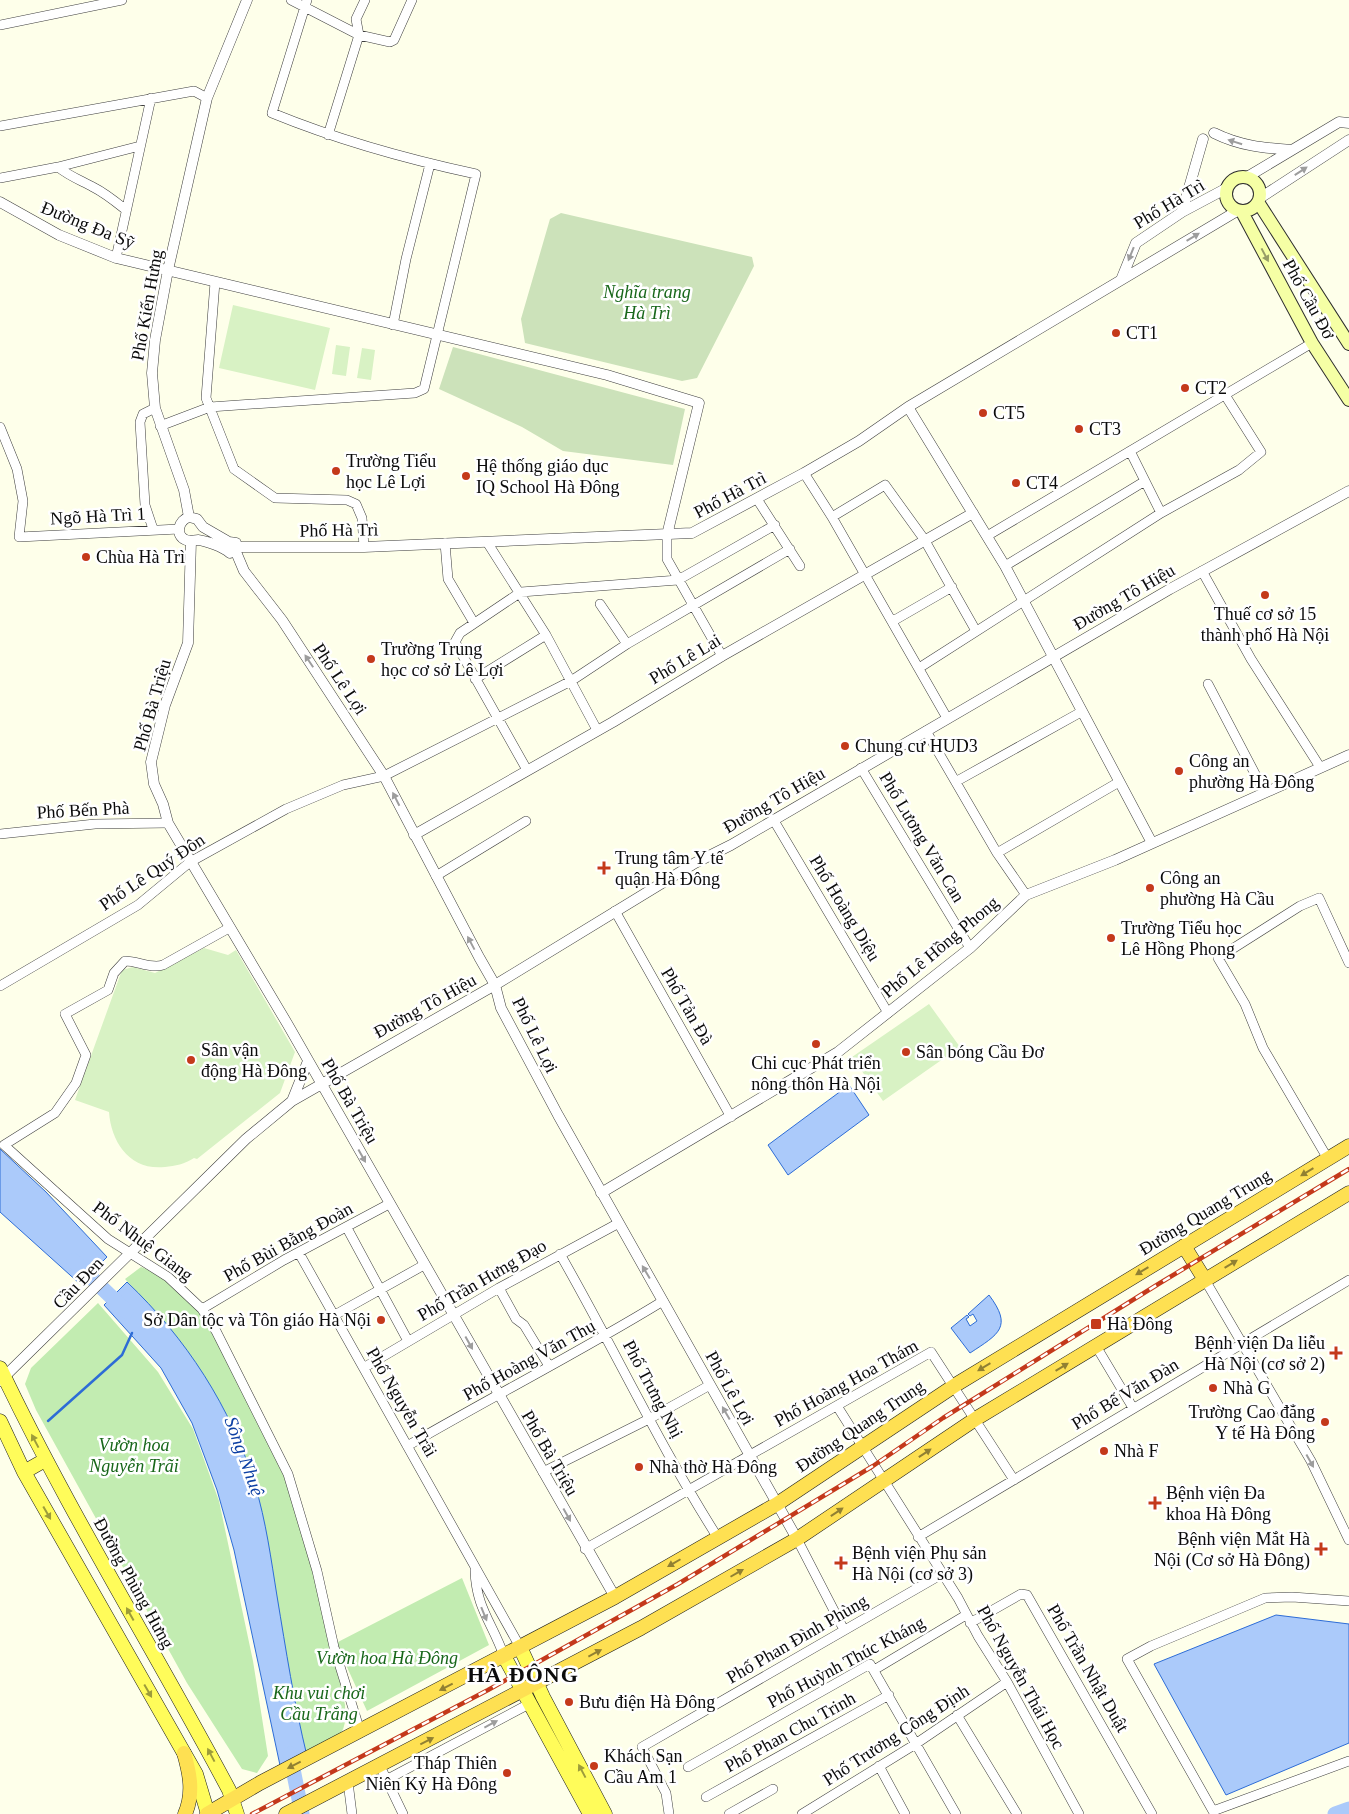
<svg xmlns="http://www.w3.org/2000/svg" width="1349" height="1814" viewBox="0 0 1349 1814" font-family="'Times New Roman',serif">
<rect width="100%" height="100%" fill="#feffea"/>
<path fill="#c2ecb1" d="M141,1267L167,1277L200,1311L215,1332L286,1474L315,1571L345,1705C345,1712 346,1720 344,1726C341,1740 318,1752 304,1750C288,1692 281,1633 272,1575C266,1538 260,1499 248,1464C222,1392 176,1334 125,1279Z
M98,1303L158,1372L193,1429L219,1501L253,1661L268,1756L257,1773L242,1769L187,1683L36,1410L25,1384L31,1368Z
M462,1578L489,1645L367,1711L336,1643Z"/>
<path fill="#cce2ba" d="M561,213L752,257L754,266L697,378L682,381L525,343L521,319L550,219Z
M453,347L685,409L673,465L563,451L522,427L439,389Z"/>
<path fill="#d8f2c4" d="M233,305L330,328L315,390L219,368Z
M336,345L350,347L346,376L332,374Z
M362,348L375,350L371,380L357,378Z
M204,948L228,955L236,950L295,1052L280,1093L197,1159L194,1158C185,1164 175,1166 165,1167C130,1171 111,1142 109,1112L75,1100L122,970L133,967L155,973Z
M929,1004L960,1047L883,1101L852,1057Z"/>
<path fill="#abcafa" stroke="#2d6cd6" d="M849,1085L869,1115L788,1175L768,1145Z
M0,1149L46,1192L107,1257L80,1284L0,1212Z
M127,1282C186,1338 231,1407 255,1485C266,1521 271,1559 277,1596C286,1650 294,1703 307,1756L281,1770L234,1550L217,1490L192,1423L161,1368L104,1305Z
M989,1295C1013,1327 999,1334 970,1353L951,1328L967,1315L969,1317L966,1319L970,1326L977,1321L973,1314L970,1316L968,1314Z
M1276,1615L1349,1624V1743L1226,1795L1154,1664Z"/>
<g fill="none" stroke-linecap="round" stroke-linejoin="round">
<path stroke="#2d6cd6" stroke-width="2.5" d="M48,1421L122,1355L132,1333"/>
<path stroke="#abcafa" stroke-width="15" d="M74,1261L126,1311
M290,1754L302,1814
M1335,1814L1349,1809"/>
<g stroke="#3e3e3e" stroke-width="10">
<path id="minor" d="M291,0L359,35L390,42L394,40L412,0
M0,25L122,0
M0,126L194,91L207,98
M328,135L359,35L356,19L365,0
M58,167C69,176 80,180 93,187C105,193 116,202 126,210
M0,178L58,167L140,146
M116,258L151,98
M215,282L206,398L234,469L275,498L347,500L356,504L362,518L364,547
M393,325L406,259L430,164
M160,426L210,407L415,393L424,389L476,174C406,159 338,140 272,113L307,0
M0,427L17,469L23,501L19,537L179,529
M1130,451L1161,513
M804,473L832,517L947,718
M757,499L800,566
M832,517L885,485L924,539L976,631
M153,529L145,505L140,422L143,414L155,408
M667,535V559L722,656
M987,536L1312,343
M487,542L546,635L597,730
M445,543L448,579L474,623
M1005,566L1145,481
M1202,571L1251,659L1320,767
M600,604L627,644
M893,621L952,587
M919,668L1161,513L1239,470L1261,452L1225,395
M475,679L546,635
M1208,684L1264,791
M926,731L997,853L1026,895
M861,768L970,948
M527,770L455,642L460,633L521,592L678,580L775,525
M957,781L1081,712
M773,819L888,1013
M0,834L95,824L168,823
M997,853L1119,782
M436,876L526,821
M615,911L731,1117
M229,928L163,965C151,969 138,961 125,961L114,973L108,990L65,1014L86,1055L76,1083L55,1113L4,1145L108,1239L168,1277L202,1309L216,1331L288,1474L317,1571L334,1647L360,1731
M0,986L138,905L190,862L286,809L343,785L384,776L571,681L627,644L790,549
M1328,1159L1263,1048L1245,1004L1218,958L1300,906L1319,898L1349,963
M347,1228L408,1341
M299,1253L520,1647
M560,1254C614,1348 660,1447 718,1538
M1205,1280L1311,1461L1349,1540
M499,1288L516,1319L524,1325L549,1366
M202,1309L284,1260L389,1204
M333,1316L424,1265
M1096,1346L1133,1408
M365,1367L499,1288L617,1224
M837,1406L958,1598L978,1636L1007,1682L1079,1814
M409,1445C493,1396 580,1352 663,1301
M543,1472L649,1419L710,1385
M918,1537L1349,1280
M797,1539L844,1630
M585,1549L931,1352L1014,1480
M475,1570C476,1608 492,1622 504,1656
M1349,1601L1292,1597L1265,1598L1151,1646L1127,1659L1213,1811L1349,1761
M970,1623L1021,1594L1027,1595L1152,1814
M874,1670L966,1615
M957,1715L1017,1814
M380,1766L403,1814
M879,1766L905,1814
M688,1767L870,1664L956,1814
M386,1780L529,1704
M348,1782L352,1814
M706,1797L889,1695
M669,1814L666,1793L642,1747L942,1574
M729,1814L773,1789
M802,1814L914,1745L1007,1682"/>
</g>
<g stroke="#3e3e3e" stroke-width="11">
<path id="tertiary" d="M1214,133C1240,146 1264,148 1292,150
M1247,177L1339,122L1349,123
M1260,198L1349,140
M0,202L59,235L116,258L607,375L699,403L667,535
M1182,212L1203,139
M1121,280L1136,243L1182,212L1227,188
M908,407L1005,566L1152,843
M189,517L184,490L155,408L152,373L155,340L168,270L207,98L247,0
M189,517L197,519L203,527L229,542L236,543L237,550L230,553C223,547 207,541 198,540C194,540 191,542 186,540C174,535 179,520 189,517Z
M191,541L188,643L165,705L151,762L154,784L163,804L168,823L288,1025L615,1597
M238,547H364L692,533L804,473L859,441L908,407L1237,211
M236,552L244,571L282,620L384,776L479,957L495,985L501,1008L558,1115L797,1539
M414,835L613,722L722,656L973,513
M292,1101L308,1061
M601,1193L838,1052L970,948L1026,895L1115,860L1349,755
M0,1381L246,1139L292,1101L495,985L695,863L731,845L1170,589L1349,491"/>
</g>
<g stroke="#2d2d2d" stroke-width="14">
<path id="secondary" d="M1226 194a17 17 0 1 1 34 0a17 17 0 1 1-34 0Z
M1258,202L1349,344
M1242,212L1312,343L1349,400"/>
</g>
<g stroke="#1c1c1c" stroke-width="15">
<path id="primary" d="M0,1368C69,1513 154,1649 229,1790L237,1814
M0,1421L24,1472L196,1774L208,1814
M24,1472L45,1460
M520,1647L543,1697L605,1814
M504,1656L590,1814"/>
</g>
<g stroke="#1c1c1c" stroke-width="15">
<path id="trunk" d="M1184,1246L1205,1280
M184,1753C190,1774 194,1793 185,1814
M207,1814L260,1783L615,1597L777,1504L957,1384L1349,1146
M286,1814L641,1628L797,1539L977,1418L1349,1193"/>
</g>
<use href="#minor" stroke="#fff" stroke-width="9"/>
<use href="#tertiary" stroke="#fff" stroke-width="10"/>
<use href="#secondary" stroke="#f5ffa5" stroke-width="12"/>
<use href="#primary" stroke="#fffc5a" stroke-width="14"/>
<use href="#trunk" stroke="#fee052" stroke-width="14"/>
<g stroke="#c4391b" stroke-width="4.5">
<path id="rail" d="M252,1814L488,1690L678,1584L873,1466L943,1418L1160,1283L1349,1169"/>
</g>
<use href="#rail" stroke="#fff" stroke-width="2.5" stroke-dasharray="8" stroke-linecap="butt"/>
</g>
<defs><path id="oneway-solid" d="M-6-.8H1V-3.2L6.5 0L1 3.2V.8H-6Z" transform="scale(1.25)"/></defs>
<g fill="#9d9d9d">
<use href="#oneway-solid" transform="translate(1235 142) rotate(-162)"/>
<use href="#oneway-solid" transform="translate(1301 171) rotate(-33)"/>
<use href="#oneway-solid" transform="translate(1193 237) rotate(-31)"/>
<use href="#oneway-solid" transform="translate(1131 254) rotate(112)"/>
<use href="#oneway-solid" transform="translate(309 661) rotate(-124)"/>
<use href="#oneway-solid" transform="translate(396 799) rotate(-117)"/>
<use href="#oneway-solid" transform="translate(471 943) rotate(-118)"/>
<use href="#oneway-solid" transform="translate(362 1156) rotate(61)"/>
<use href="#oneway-solid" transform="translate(646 1272) rotate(-121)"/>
<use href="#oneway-solid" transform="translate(469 1343) rotate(61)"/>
<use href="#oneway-solid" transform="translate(726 1413) rotate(-120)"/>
<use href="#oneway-solid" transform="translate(1310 1461) rotate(61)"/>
<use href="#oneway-solid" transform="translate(567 1515) rotate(61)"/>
<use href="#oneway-solid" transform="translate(484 1614) rotate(68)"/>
<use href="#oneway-solid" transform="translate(491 1724) rotate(-28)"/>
</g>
<use fill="#979d67" href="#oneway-solid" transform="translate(1265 255) rotate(62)"/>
<g fill="#918032">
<use href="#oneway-solid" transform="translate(1307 1172) rotate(149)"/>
<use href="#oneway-solid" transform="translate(1231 1264) rotate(-31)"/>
<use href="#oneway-solid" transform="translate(1142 1271) rotate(149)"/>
<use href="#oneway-solid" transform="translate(984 1367) rotate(149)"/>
<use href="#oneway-solid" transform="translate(1062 1367) rotate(-31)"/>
<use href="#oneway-solid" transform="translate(925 1453) rotate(-34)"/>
<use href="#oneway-solid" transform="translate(837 1512) rotate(-34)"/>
<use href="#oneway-solid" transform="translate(674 1563) rotate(150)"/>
<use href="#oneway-solid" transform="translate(737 1573) rotate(-30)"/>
<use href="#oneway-solid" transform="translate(595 1653) rotate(-28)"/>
<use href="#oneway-solid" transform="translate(446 1687) rotate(153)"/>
<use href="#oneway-solid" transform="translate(427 1741) rotate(-27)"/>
<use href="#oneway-solid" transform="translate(294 1765) rotate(153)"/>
</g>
<g fill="#9d9c3a">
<use href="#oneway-solid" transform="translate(35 1441) rotate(-118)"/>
<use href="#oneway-solid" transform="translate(47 1513) rotate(60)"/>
<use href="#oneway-solid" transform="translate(130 1614) rotate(-119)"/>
<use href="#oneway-solid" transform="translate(148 1691) rotate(60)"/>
<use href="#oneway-solid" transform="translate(211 1755) rotate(-118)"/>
<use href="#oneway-solid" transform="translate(582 1771) rotate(-118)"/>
</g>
<g fill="#c4391b" stroke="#fff" stroke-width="2">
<circle cx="1116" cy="333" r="5"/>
<circle cx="1185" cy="388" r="5"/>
<circle cx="983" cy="413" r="5"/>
<circle cx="1079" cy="429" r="5"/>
<circle cx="336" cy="471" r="5"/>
<circle cx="466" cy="476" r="5"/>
<circle cx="1016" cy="483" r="5"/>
<circle cx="86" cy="557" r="5"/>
<circle cx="1265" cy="595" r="5"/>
<circle cx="371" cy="659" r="5"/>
<circle cx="845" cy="746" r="5"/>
<circle cx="1179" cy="771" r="5"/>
<path d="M601.5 860.5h5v5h5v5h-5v5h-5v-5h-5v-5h5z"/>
<circle cx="1150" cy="888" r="5"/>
<circle cx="1111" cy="938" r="5"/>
<circle cx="816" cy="1044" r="5"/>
<circle cx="906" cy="1052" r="5"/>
<circle cx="191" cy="1060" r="5"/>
<circle cx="381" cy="1320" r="5"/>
<rect x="1090" y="1318" width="12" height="12" rx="2.5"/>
<path d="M1333.5 1345.5h5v5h5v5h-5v5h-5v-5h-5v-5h5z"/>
<circle cx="1213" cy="1388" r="5"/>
<circle cx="1325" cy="1422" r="5"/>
<circle cx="1104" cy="1451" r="5"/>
<circle cx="639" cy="1467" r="5"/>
<path d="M1152.5 1495.5h5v5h5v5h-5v5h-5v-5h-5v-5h5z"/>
<path d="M1318.5 1541.5h5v5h5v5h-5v5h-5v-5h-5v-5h5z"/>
<path d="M838.5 1555.5h5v5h5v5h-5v5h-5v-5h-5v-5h5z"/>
<circle cx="569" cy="1702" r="5"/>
<circle cx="594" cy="1766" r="5"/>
<circle cx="507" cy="1773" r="5"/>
</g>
<g text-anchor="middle" stroke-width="5" stroke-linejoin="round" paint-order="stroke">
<g font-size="18" fill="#0b0b0b" stroke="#fff">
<text transform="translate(1169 204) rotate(-31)" y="6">Phố Hà Trì</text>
<text transform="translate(88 225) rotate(22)" y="6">Đường Đa Sỹ</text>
<text transform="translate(1309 299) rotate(61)" y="6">Phố Cầu Đơ</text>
<text transform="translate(147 305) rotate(-80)" y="6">Phố Kiến Hưng</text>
<text transform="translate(730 495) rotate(-28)" y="6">Phố Hà Trì</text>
<text transform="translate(98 516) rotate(-3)" y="6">Ngõ Hà Trì 1</text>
<text transform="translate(339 530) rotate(-1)" y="6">Phố Hà Trì</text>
<text transform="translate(1124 597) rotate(-30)" y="6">Đường Tô Hiệu</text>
<text transform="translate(685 659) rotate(-31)" y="6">Phố Lê Lai</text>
<text transform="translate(340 679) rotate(56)" y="6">Phố Lê Lợi</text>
<text transform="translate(152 705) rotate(-74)" y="6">Phố Bà Triệu</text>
<text transform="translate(774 800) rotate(-30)" y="6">Đường Tô Hiệu</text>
<text transform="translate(83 810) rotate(-3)" y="6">Phố Bến Phà</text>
<text transform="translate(922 837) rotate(59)" y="6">Phố Lương Văn Can</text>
<text transform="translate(152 872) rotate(-34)" y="6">Phố Lê Quý Đôn</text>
<text transform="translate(845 908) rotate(59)" y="6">Phố Hoàng Diệu</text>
<text transform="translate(940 947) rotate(-40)" y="6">Phố Lê Hồng Phong</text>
<text transform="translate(425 1006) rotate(-29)" y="6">Đường Tô Hiệu</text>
<text transform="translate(687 1006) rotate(60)" y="6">Phố Tản Đà</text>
<text transform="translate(535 1035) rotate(64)" y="6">Phố Lê Lợi</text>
<text transform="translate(350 1101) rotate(60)" y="6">Phố Bà Triệu</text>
<text transform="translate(1205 1212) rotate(-31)" y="6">Đường Quang Trung</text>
<text transform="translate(143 1241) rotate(37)" y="6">Phố Nhuệ Giang</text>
<text transform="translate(288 1242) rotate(-29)" y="6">Phố Bùi Bằng Đoàn</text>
<text transform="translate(482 1280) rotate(-30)" y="6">Phố Trần Hưng Đạo</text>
<text transform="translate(78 1283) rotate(-46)" y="6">Cầu Đen</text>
<text transform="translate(529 1360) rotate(-29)" y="6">Phố Hoàng Văn Thụ</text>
<text transform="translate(846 1383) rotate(-29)" y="6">Phố Hoàng Hoa Thám</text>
<text transform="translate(730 1388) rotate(61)" y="6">Phố Lê Lợi</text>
<text transform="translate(653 1389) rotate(62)" y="6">Phố Trưng Nhị</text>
<text transform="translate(1125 1394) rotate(-31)" y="6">Phố Bế Văn Đàn</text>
<text transform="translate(402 1402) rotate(60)" y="6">Phố Nguyễn Trãi</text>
<text transform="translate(860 1426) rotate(-34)" y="6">Đường Quang Trung</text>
<text transform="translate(550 1453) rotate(60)" y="6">Phố Bà Triệu</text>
<text transform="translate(134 1583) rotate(61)" y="6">Đường Phùng Hưng</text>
<text transform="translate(797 1639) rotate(-30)" y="6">Phố Phan Đình Phùng</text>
<text transform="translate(846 1662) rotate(-28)" y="6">Phố Huỳnh Thúc Kháng</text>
<text transform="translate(1088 1668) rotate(60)" y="6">Phố Trần Nhật Duật</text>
<text transform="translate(1021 1677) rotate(61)" y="6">Phố Nguyễn Thái Học</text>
<text transform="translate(790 1732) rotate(-29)" y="6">Phố Phan Chu Trinh</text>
<text transform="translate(896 1735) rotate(-33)" y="6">Phố Trương Công Định</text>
</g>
<g font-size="18" font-style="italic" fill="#18671a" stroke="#fff">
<text x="647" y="298">Nghĩa trang<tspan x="647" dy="21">Hà Trì</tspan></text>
<text x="134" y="1451">Vườn hoa<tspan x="134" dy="21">Nguyễn Trãi</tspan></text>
<text x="387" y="1664">Vườn hoa Hà Đông</text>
<text x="319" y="1699">Khu vui chơi<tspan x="319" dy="21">Cầu Trắng</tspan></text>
</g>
<g font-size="18" fill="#0b0b0b" stroke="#fff" text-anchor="start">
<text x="1126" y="339">CT1</text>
<text x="1195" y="394">CT2</text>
<text x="993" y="419">CT5</text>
<text x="1089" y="435">CT3</text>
<text x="346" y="467">Trường Tiểu<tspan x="346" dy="21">học Lê Lợi</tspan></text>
<text x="476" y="472">Hệ thống giáo dục<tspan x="476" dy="21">IQ School Hà Đông</tspan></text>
<text x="1026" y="489">CT4</text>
<text x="96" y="563">Chùa Hà Trì</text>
<text x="1265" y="620" text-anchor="middle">Thuế cơ sở 15<tspan x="1265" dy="21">thành phố Hà Nội</tspan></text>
<text x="381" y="655">Trường Trung<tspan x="381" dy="21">học cơ sở Lê Lợi</tspan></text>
<text x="855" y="752">Chung cư HUD3</text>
<text x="1189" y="767">Công an<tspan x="1189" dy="21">phường Hà Đông</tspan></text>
<text x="615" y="864">Trung tâm Y tế<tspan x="615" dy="21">quận Hà Đông</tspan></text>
<text x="1160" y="884">Công an<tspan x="1160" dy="21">phường Hà Cầu</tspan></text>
<text x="1121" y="934">Trường Tiểu học<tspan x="1121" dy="21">Lê Hồng Phong</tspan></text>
<text x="201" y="1056">Sân vận<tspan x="201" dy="21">động Hà Đông</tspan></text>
<text x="916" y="1058">Sân bóng Cầu Đơ</text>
<text x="816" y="1069" text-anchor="middle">Chi cục Phát triển<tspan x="816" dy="21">nông thôn Hà Nội</tspan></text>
<text x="371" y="1326" text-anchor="end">Sở Dân tộc và Tôn giáo Hà Nội</text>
<text x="1107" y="1330">Hà Đông</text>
<text x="1325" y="1349" text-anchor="end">Bệnh viện Da liễu<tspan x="1325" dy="21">Hà Nội (cơ sở 2)</tspan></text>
<text x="1223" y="1394">Nhà G</text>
<text x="1315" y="1418" text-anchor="end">Trường Cao đẳng<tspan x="1315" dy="21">Y tế Hà Đông</tspan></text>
<text x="1114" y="1457">Nhà F</text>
<text x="649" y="1473">Nhà thờ Hà Đông</text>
<text x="1166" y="1499">Bệnh viện Đa<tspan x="1166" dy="21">khoa Hà Đông</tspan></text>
<text x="1310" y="1545" text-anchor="end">Bệnh viện Mắt Hà<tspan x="1310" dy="21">Nội (Cơ sở Hà Đông)</tspan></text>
<text x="852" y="1559">Bệnh viện Phụ sản<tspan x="852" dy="21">Hà Nội (cơ sở 3)</tspan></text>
<text x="579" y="1708">Bưu điện Hà Đông</text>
<text x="604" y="1762">Khách Sạn<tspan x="604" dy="21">Cầu Am 1</tspan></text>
<text x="497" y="1769" text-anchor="end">Tháp Thiên<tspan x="497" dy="21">Niên Kỷ Hà Đông</tspan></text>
</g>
<g font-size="19" font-style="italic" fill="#0d40a4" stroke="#fff">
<text transform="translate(245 1456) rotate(70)" y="7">Sông Nhuệ</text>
</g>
<g font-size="22" font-weight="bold" letter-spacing="1" fill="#0b0b0b" stroke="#fff">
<text x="523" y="1682">HÀ ĐÔNG</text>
</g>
</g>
</svg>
